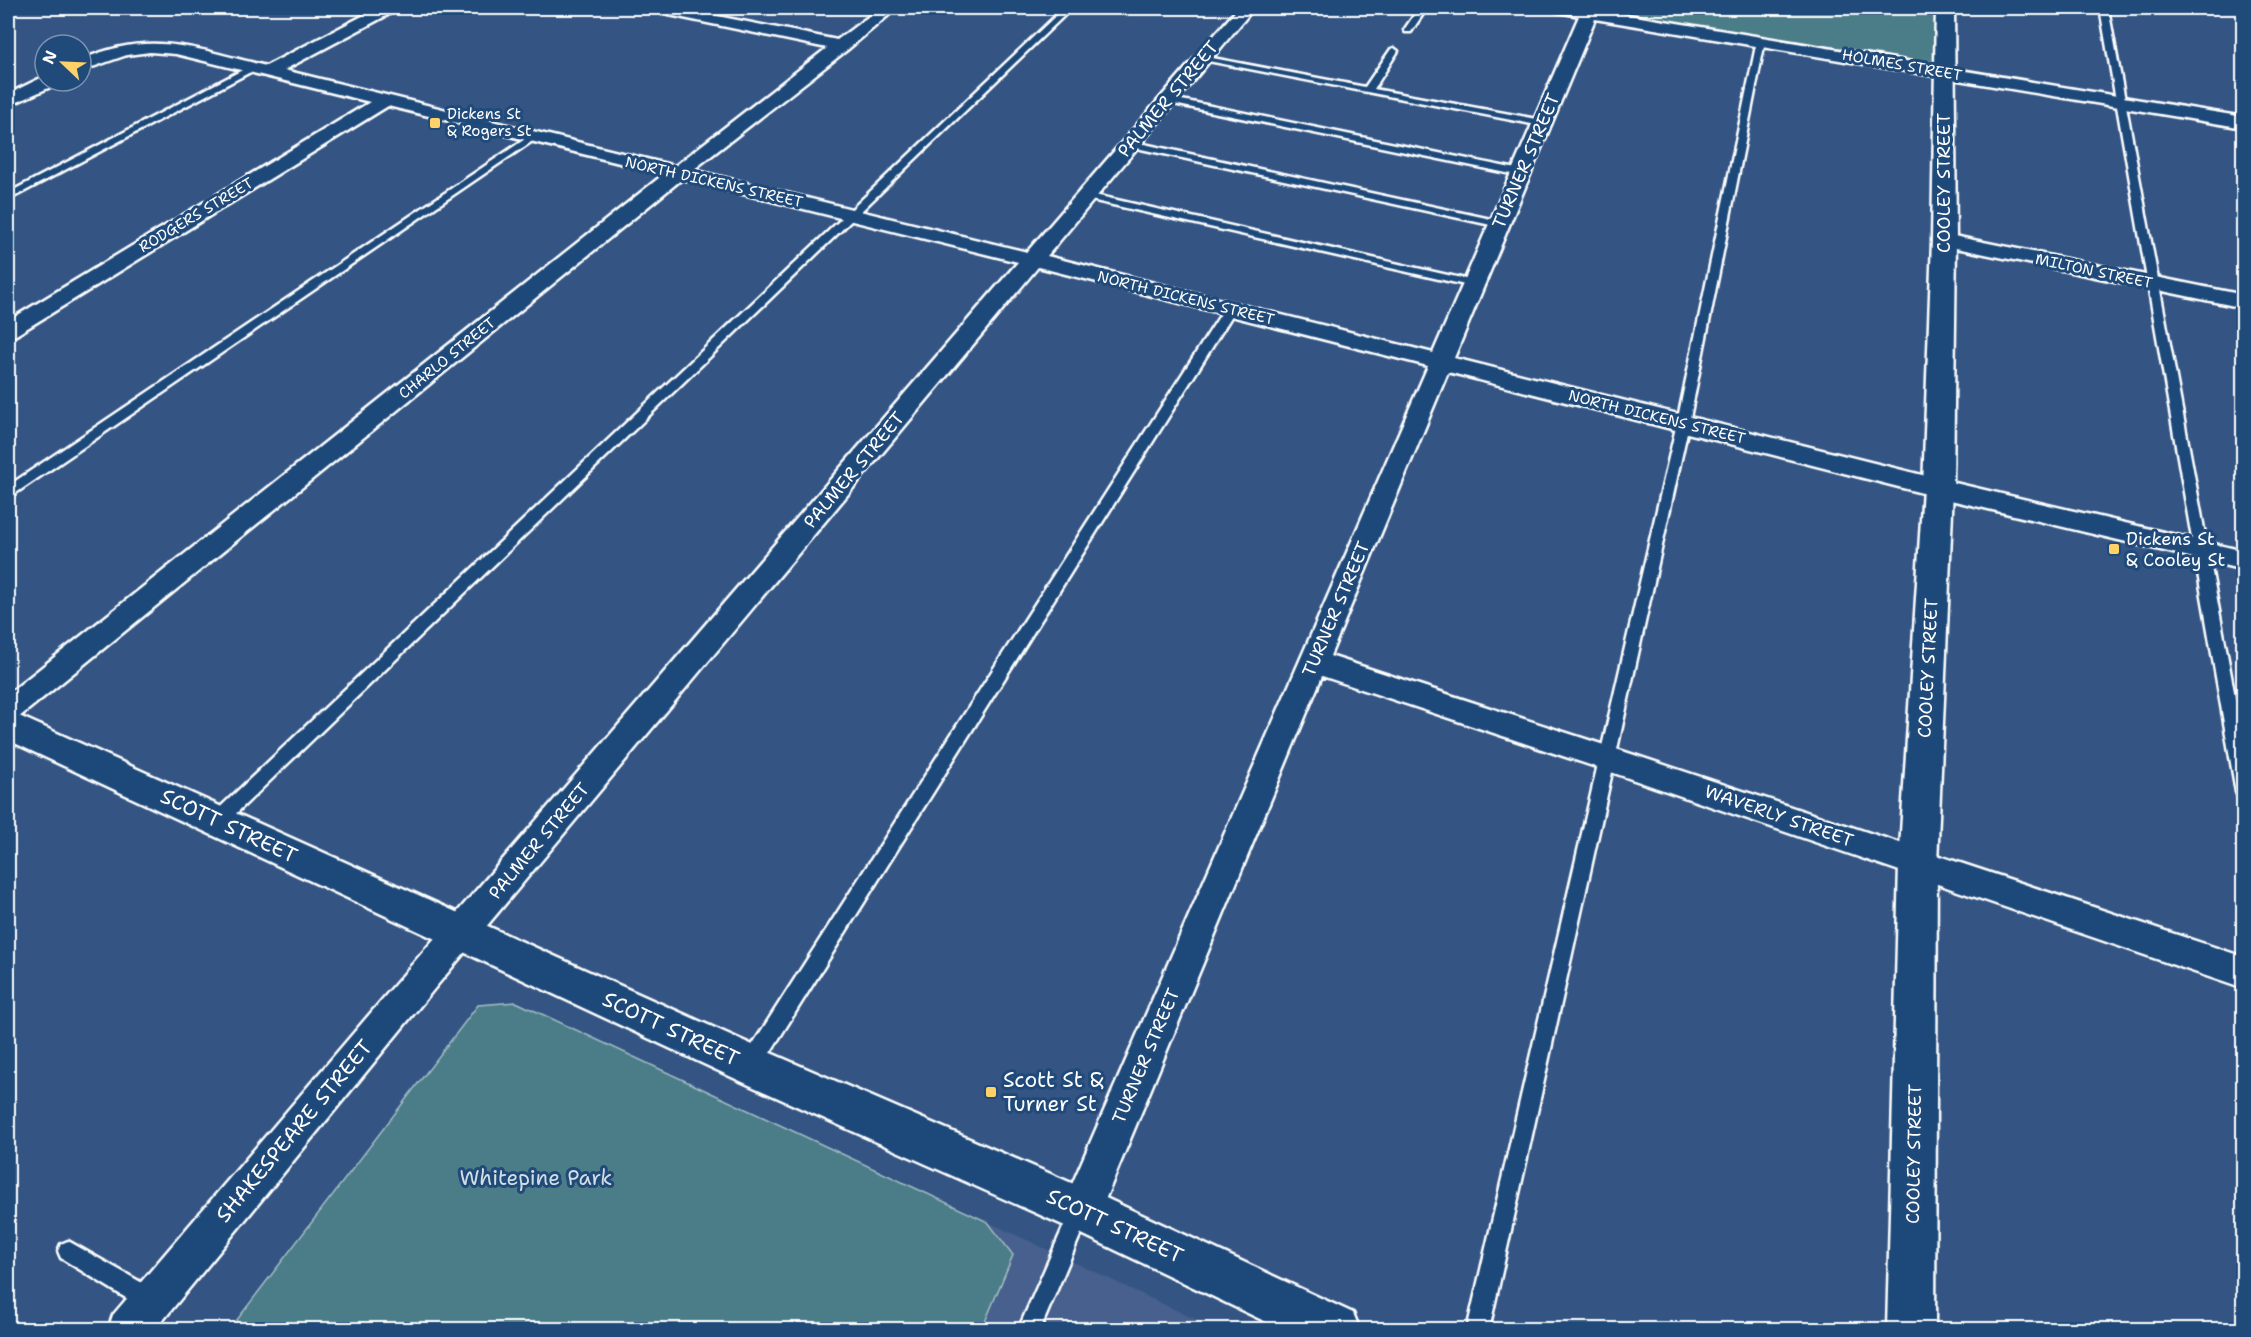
<svg xmlns="http://www.w3.org/2000/svg" width="2251" height="1337" viewBox="0 0 2251 1337" font-family="'Shantell Sans',sans-serif">
<rect width="100%" height="100%" fill="#345584"/>
<filter id="ink" filterUnits="userSpaceOnUse"><feTurbulence type="fractalNoise" baseFrequency=".0167" numOctaves="2"/><feDisplacementMap in="SourceGraphic" scale="12" xChannelSelector="R" yChannelSelector="G"/><feConvolveMatrix kernelMatrix="1 2 1 2 8 2 1 2 1" color-interpolation-filters="sRGB"/></filter>
<g filter="url(#ink)">
<path fill="#47618d" d="M988,1222L1216,1329L982,1330L1013,1255Z"/>
<path fill="#4b7d89" stroke="#a5bec4" stroke-width="1.5" d="M1591,8H1945L1944,72L1589,12Z
M516,1002L988,1222L1013,1255L982,1329H230L478,1005Z"/>
<g fill="none" stroke-linecap="round" stroke-linejoin="round">
<g stroke="#fff" stroke-width="5">
<path id="service" d="M1064,8H1072L223,826L217,828L211,826L209,821L211,816Z
M1419,8H1427L1411,32H1405L1404,30Z
M2100,8H2108L2244,746V799L2238,797L2236,792Z
M1761,38L1765,41L1689,423L1489,1330H1467L1677,423L1757,41Z
M1394,48L1398,51L1374,89L1542,120L1547,123L1542,126L1198,59L1202,56L1365,87L1391,49Z
M250,66L258,68L8,200V193Z
M1167,97L1521,170L1526,173L1521,176L1164,102V98Z
M531,135L534,136V140L13,495L8,496V486Z
M1130,141L1500,221L1505,224L1500,227L1127,146V142Z
M1086,193L1474,281L1480,284L1474,287L1082,198L1081,196Z
M1230,306L1236,309L758,1072L751,1074L744,1072L742,1065L744,1058L1224,309Z
M1080,1202L1087,1205L1090,1212L1040,1330H1018L1073,1205Z
M68,1241L160,1293L163,1301L160,1309L152,1312L144,1309L61,1258L58,1251L61,1244Z"/>
</g>
<g stroke="#fff" stroke-width="5">
<path id="minor" d="M378,8H397L395,11L284,70L675,166L827,48L669,15L667,12L669,9L677,8L837,40L880,8H897L847,50L693,170L1027,252L1238,8H1254L1047,256L1433,353L1579,16L1554,11L1552,8H1599L1598,10L2244,117V128L1595,19L1454,358L1938,479L2244,551V570L1938,497L1448,372L1330,656L1607,746L2244,957V989L1605,770L1322,676L1095,1224L1081,1229L1067,1224L1062,1210L1067,1196L1428,366L1038,267L434,989L155,1330H108L113,1315L410,967L1018,262L682,179L18,718L8,722V694L664,174L388,106L16,335L8,337V321L370,102L176,54L150,52L127,55L81,71V60C151,29 196,49 266,66Z
M43,77H45V81H58L55,85L8,106V94Z
M1944,234L2244,295V308L1937,244L1934,240L1937,236Z"/>
</g>
<g stroke="#fff" stroke-width="5">
<path id="tertiary" d="M1936,8H1954L1956,240L1953,488L1937,864L1935,1330H1887L1899,864L1923,488L1932,240Z
M8,711L766,1051L1097,1194L1353,1313L1360,1330H1283L1065,1226L736,1079L8,740Z"/>
</g>
<use href="#service" fill="#1f4a7a" fill-rule="evenodd"/>
<use href="#minor" fill="#1f4a7a" fill-rule="evenodd"/>
<use href="#tertiary" fill="#1f4a7a" fill-rule="evenodd"/>
</g>
</g>
<g fill="#ffd166" stroke="#1f4a7a" stroke-width="2">
<rect x="429" y="117" width="12" height="12" rx="3"/>
<rect x="2108" y="543" width="12" height="12" rx="3"/>
<rect x="985" y="1086" width="12" height="12" rx="3"/>
</g>
<g text-anchor="middle" stroke-width="6" stroke-linejoin="round" paint-order="stroke">
<g font-size="15" fill="#fff" stroke="#1f4a7a">
<text transform="translate(1902 65) rotate(10)" y="5">HOLMES STREET</text>
<text transform="translate(714 182) rotate(13)" y="5">NORTH DICKENS STREET</text>
<text transform="translate(196 215) rotate(-31)" y="5">RODGERS STREET</text>
<text transform="translate(2094 271) rotate(12)" y="5">MILTON STREET</text>
<text transform="translate(1186 298) rotate(14)" y="5">NORTH DICKENS STREET</text>
<text transform="translate(447 358) rotate(-39)" y="5">CHARLO STREET</text>
<text transform="translate(1657 417) rotate(14)" y="5">NORTH DICKENS STREET</text>
</g>
<g font-size="15" fill="#fff" stroke="#1f4a7a" text-anchor="start">
<text x="447" y="119">Dickens St<tspan x="447" dy="17">&amp; Rogers St</tspan></text>
</g>
<g font-size="18" fill="#fff" stroke="#1f4a7a">
<text transform="translate(1168 99) rotate(-50)" y="6">PALMER STREET</text>
<text transform="translate(1526 161) rotate(-67)" y="6">TURNER STREET</text>
<text transform="translate(1944 183) rotate(-90)" y="6">COOLEY STREET</text>
<text transform="translate(854 470) rotate(-50)" y="6">PALMER STREET</text>
<text transform="translate(1336 609) rotate(-67)" y="6">TURNER STREET</text>
<text transform="translate(1928 668) rotate(-87)" y="6">COOLEY STREET</text>
<text transform="translate(1779 816) rotate(19)" y="6">WAVERLY STREET</text>
<text transform="translate(539 841) rotate(-50)" y="6">PALMER STREET</text>
<text transform="translate(1146 1056) rotate(-67)" y="6">TURNER STREET</text>
<text transform="translate(1914 1154) rotate(-89)" y="6">COOLEY STREET</text>
</g>
<g font-size="18" fill="#fff" stroke="#1f4a7a" text-anchor="start">
<text x="2126" y="545">Dickens St<tspan x="2126" dy="21">&amp; Cooley St</tspan></text>
</g>
<g font-size="21" fill="#fff" stroke="#1f4a7a">
<text transform="translate(229 826) rotate(25)" y="7">SCOTT STREET</text>
<text transform="translate(671 1029) rotate(25)" y="7">SCOTT STREET</text>
<text transform="translate(294 1131) rotate(-50)" y="7">SHAKESPEARE STREET</text>
<text transform="translate(1115 1226) rotate(25)" y="7">SCOTT STREET</text>
</g>
<g font-size="21" fill="#fff" stroke="#1f4a7a" text-anchor="start">
<text x="1003" y="1087">Scott St &amp;<tspan x="1003" dy="24">Turner St</tspan></text>
</g>
<g font-size="21" fill="#d2dee2" stroke="#1f4a7a">
<text x="536" y="1185">Whitepine Park</text>
</g>
</g>
<rect width="2251" height="1337" fill="none" stroke="#1f4a7a" stroke-width="30"/>
<rect x="15" y="15" width="2221" height="1307" fill="none" stroke="#fff" stroke-width="2" filter="url(#ink)"/>
<g transform="translate(63 63) rotate(293)"><circle r="28" fill="#1f4a7a" stroke="#7992af" stroke-width="1.5"/>
<path d="M0-4.5L10 22L0 15L-10 22Z" fill="#ffd166"/>
<text y="-9" font-size="16" font-weight="bold" text-anchor="middle" fill="#ffffff">N</text>
</g>
</svg>
